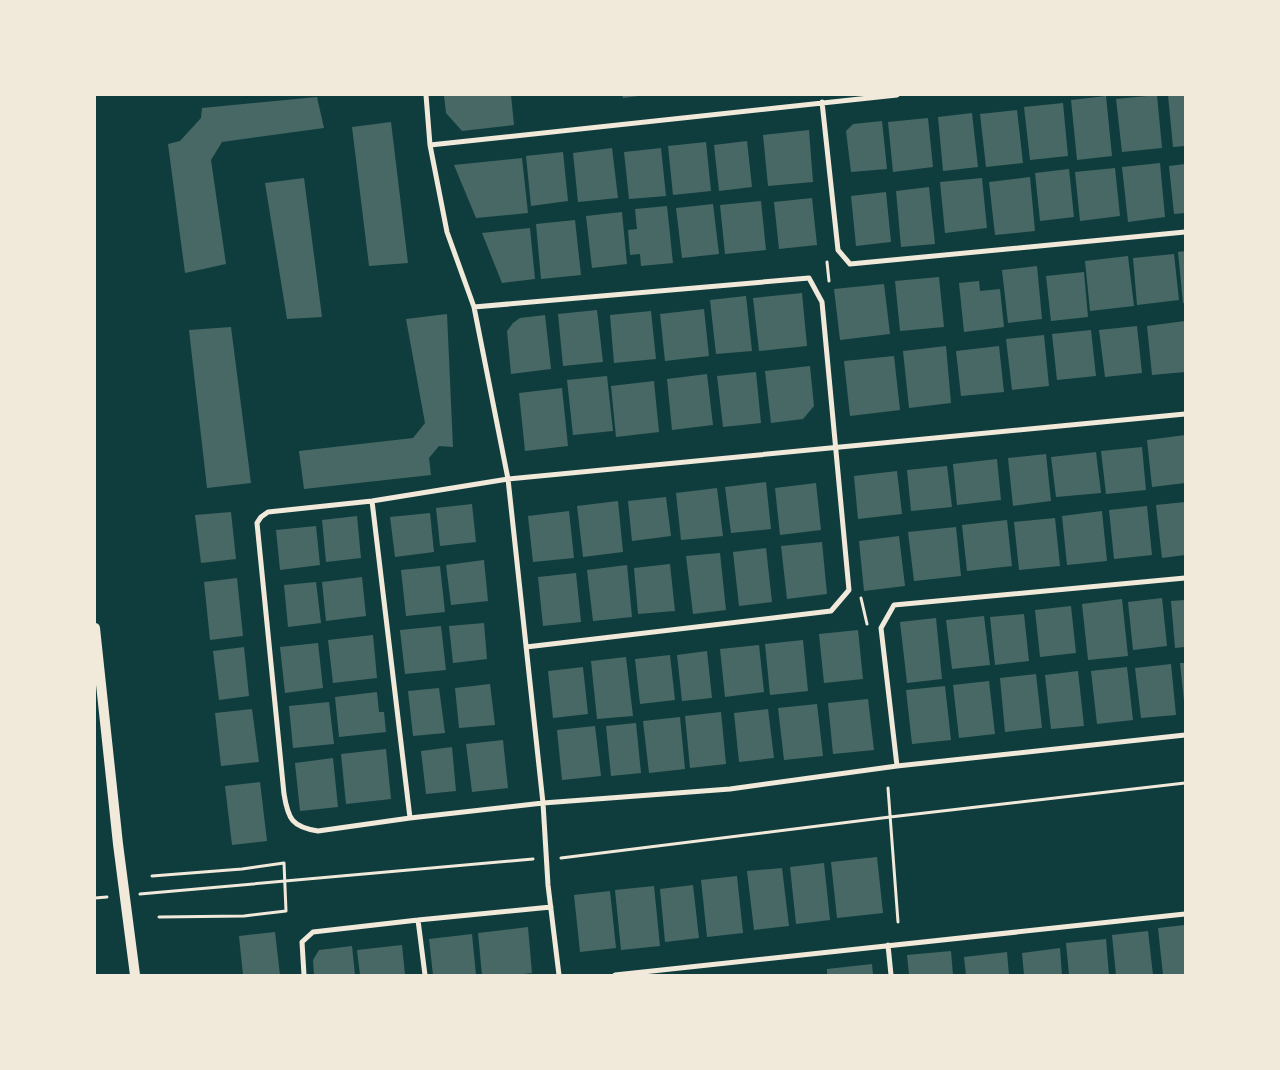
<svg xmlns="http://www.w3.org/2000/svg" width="1280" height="1070" viewBox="0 0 1280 1070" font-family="Barlow,sans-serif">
<rect width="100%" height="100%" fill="#0f3d3e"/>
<path fill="#486865" d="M444,95H511L514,125L462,131L446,113Z
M622,95H638V96L623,98Z
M1157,95L1162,148L1122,152L1116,99Z
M1168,95H1185V146L1173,147Z
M1106,96L1112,156L1077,160L1071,100Z
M317,97L324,128L222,142L211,160L226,264L185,273L168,144L180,141L201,118L202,108Z
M1063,103L1068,156L1030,160L1024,107Z
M1017,110L1023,163L986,167L980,114Z
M972,113L978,167L943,171L938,117Z
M928,118L933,167L893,172L888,122Z
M882,121L887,169L851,172L846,131L853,124Z
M391,122L408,263L369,266L352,127Z
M809,130L813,182L768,186L763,135Z
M747,141L752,187L719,191L714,145Z
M706,142L711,191L673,195L668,146Z
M612,148L618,198L578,202L573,153Z
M661,148L666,196L629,199L624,152Z
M563,152L568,201L531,206L526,156Z
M522,158L528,213L476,218L454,165Z
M1160,163L1165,217L1128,222L1122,167Z
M1185,164V213L1174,214L1169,166Z
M1115,168L1120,216L1080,221L1075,172Z
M1069,169L1074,217L1040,221L1035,173Z
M1030,177L1035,231L995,235L989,182Z
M304,178L322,317L287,319L265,183Z
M982,178L987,228L945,233L940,182Z
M929,187L935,244L901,247L896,191Z
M886,192L891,242L856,246L851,196Z
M812,198L817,245L779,249L774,202Z
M761,201L766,250L725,254L720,205Z
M713,204L719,254L682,258L676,208Z
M667,206L673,263L641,266L640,254L630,255L628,230L637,229L635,209Z
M622,212L627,264L592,268L586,216Z
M575,220L581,275L541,279L536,224Z
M530,228L535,279L502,283L482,233Z
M1185,251V303H1183L1178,252Z
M1174,254L1179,300L1137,305L1133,258Z
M1128,256L1134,306L1090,311L1085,261Z
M1037,266L1042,319L1008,323L1002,270Z
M1084,272L1088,317L1051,321L1046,276Z
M939,277L944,327L900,331L895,281Z
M979,281L980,291L1000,289L1004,327L964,332L959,283Z
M884,284L890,334L840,340L834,289Z
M802,293L807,346L759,351L753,298Z
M746,296L752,351L716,354L710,300Z
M704,309L709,356L665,361L660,314Z
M597,310L603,362L563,366L558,314Z
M651,311L656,359L614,363L610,315Z
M447,314L453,447L439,446L429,458L431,475L304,489L299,451L413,438L425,423L406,319Z
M545,315L551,369L511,374L507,331L513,323L520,318Z
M1185,321V372L1152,375L1147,326Z
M1137,326L1142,373L1105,377L1099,330Z
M231,327L251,483L207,488L189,330Z
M1091,330L1096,376L1057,380L1052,334Z
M1044,335L1049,386L1012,390L1006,339Z
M946,346L951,403L909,408L903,351Z
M999,346L1004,392L961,396L956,351Z
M894,356L900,410L850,416L844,361Z
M810,366L814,406L803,419L771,423L765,371Z
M756,372L761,423L723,427L717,376Z
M707,374L713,425L672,430L667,379Z
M607,376L613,431L573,435L567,380Z
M654,381L659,432L616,437L611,386Z
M562,388L568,446L525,451L519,393Z
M1185,435V483L1152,487L1147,440Z
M1142,447L1146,490L1106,494L1101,451Z
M1096,452L1101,493L1056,497L1051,457Z
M1046,454L1051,501L1013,506L1008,458Z
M997,459L1001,500L957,505L953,464Z
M947,466L952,507L911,511L907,470Z
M897,471L902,514L858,519L854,476Z
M766,482L771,529L731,533L725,487Z
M816,483L821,530L780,535L775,488Z
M717,488L723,536L681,540L676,493Z
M666,497L671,536L632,541L628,501Z
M618,501L623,552L583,557L577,506Z
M1185,502V555L1162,558L1156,505Z
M472,504L476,542L440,546L436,508Z
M1147,506L1152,555L1114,559L1109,510Z
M569,511L574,558L533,562L528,516Z
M1102,511L1107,561L1067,565L1062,516Z
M231,512L236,559L201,563L195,515Z
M430,513L434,552L395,557L390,517Z
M357,516L361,558L326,562L322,520Z
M1055,518L1060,566L1019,570L1014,522Z
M1007,520L1012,566L967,571L962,525Z
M316,526L320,565L280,570L276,530Z
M956,527L961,576L914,581L908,532Z
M899,536L905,586L864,591L859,541Z
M822,542L827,594L787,599L781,546Z
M766,548L772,602L739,606L733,552Z
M720,553L726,610L693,614L686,556Z
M484,560L488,601L451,605L446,565Z
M670,564L675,611L638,614L634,568Z
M627,565L632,617L593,621L587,570Z
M440,566L445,612L406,616L401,570Z
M576,573L581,622L543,626L538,577Z
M362,577L366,616L326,621L322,582Z
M237,578L243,636L210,640L204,582Z
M316,582L321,623L288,627L284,585Z
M1162,598L1167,646L1133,650L1128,602Z
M1122,599L1128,656L1088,660L1082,604Z
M1185,600V647L1175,648L1171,601Z
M1071,606L1076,653L1040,657L1035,610Z
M1024,614L1029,661L995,665L990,617Z
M984,616L990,665L952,669L946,620Z
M936,618L942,679L907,683L900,622Z
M484,623L487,659L453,663L449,626Z
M441,626L446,670L405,674L400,630Z
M858,630L863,679L824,683L819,634Z
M373,635L377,678L333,683L328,640Z
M803,640L808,691L770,695L765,644Z
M318,643L323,688L285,693L280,647Z
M759,645L764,692L725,697L720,649Z
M244,647L249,696L219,700L213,651Z
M707,651L712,698L682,701L677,655Z
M670,655L675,700L640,704L635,659Z
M626,657L633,716L597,719L591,661Z
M1180,663H1185V701H1184Z
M1171,664L1176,715L1141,718L1135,668Z
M583,667L588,714L553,718L548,671Z
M1127,667L1133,720L1097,724L1091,671Z
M1078,671L1084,726L1051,729L1045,675Z
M1036,674L1042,728L1005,732L1000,678Z
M989,681L995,734L959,738L953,685Z
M490,684L495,725L459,728L455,688Z
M945,686L951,740L912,744L906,690Z
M439,688L445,733L413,736L408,691Z
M377,692L379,712H384L386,732L339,737L335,697Z
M868,699L874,750L833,754L828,703Z
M329,702L334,744L293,748L289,706Z
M817,704L823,756L784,760L778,708Z
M252,709L259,762L221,766L215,713Z
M768,709L774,758L739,762L734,713Z
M721,712L726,764L690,768L685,716Z
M680,717L685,769L649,773L643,721Z
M636,723L641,773L611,776L606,726Z
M595,726L601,776L562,780L557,730Z
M503,740L508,788L472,792L466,744Z
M452,747L456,791L426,794L421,751Z
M386,749L391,799L346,804L341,754Z
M333,758L338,807L300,811L295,763Z
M260,782L267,841L232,845L225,786Z
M877,857L883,913L837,918L831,862Z
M824,863L830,920L796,924L790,867Z
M782,868L789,926L754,930L747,871Z
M737,876L743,933L707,937L701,880Z
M693,885L699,938L665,942L660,889Z
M654,886L660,946L621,950L615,890Z
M610,891L616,948L580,952L574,895Z
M1185,925V975H1163L1158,928Z
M528,927L532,973L515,975H482L478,933Z
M1148,931L1153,975H1116L1112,935Z
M275,932L280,975H243L239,936Z
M472,934L476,975H433L429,939Z
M1106,939L1109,975H1069L1066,943Z
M402,945L405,975H360L357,950Z
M352,946L355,975H314L313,960L319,950Z
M1060,948L1062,975H1024L1022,953Z
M951,951L953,975H909L907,955Z
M1007,952L1009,975H966L964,957Z
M872,964L873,975H827V969Z"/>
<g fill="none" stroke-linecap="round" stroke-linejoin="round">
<path stroke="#f1e9da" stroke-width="3" d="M827,262L829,281
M861,598L867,624
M888,788L898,922
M561,858L890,817L1185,783
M152,876L242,869L284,863L286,911L244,916L159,917
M140,894L533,859
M95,898L107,897"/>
<path stroke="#f1e9da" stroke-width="5" d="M426,95L430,145L447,232L474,307L508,479L543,803L548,885L559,975
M822,102L838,250L850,264L1185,232
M430,145L897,95
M474,307L809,278L822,302L849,590L831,611L526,647
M1185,414L508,479L372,501L268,512L261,517L257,523L284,794C288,819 292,827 318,831L410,818L543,803L730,789L897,766L1185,735
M372,501L410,818
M897,766L881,628L894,605L1185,578
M418,920L425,975
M888,945L891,975
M304,975L302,942L313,932L418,920L551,907
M615,975L1185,914"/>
<path stroke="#f1e9da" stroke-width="10" d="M95,628L118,844L135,975"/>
</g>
<rect width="1280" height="1070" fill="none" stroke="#f1e9da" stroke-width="192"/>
</svg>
